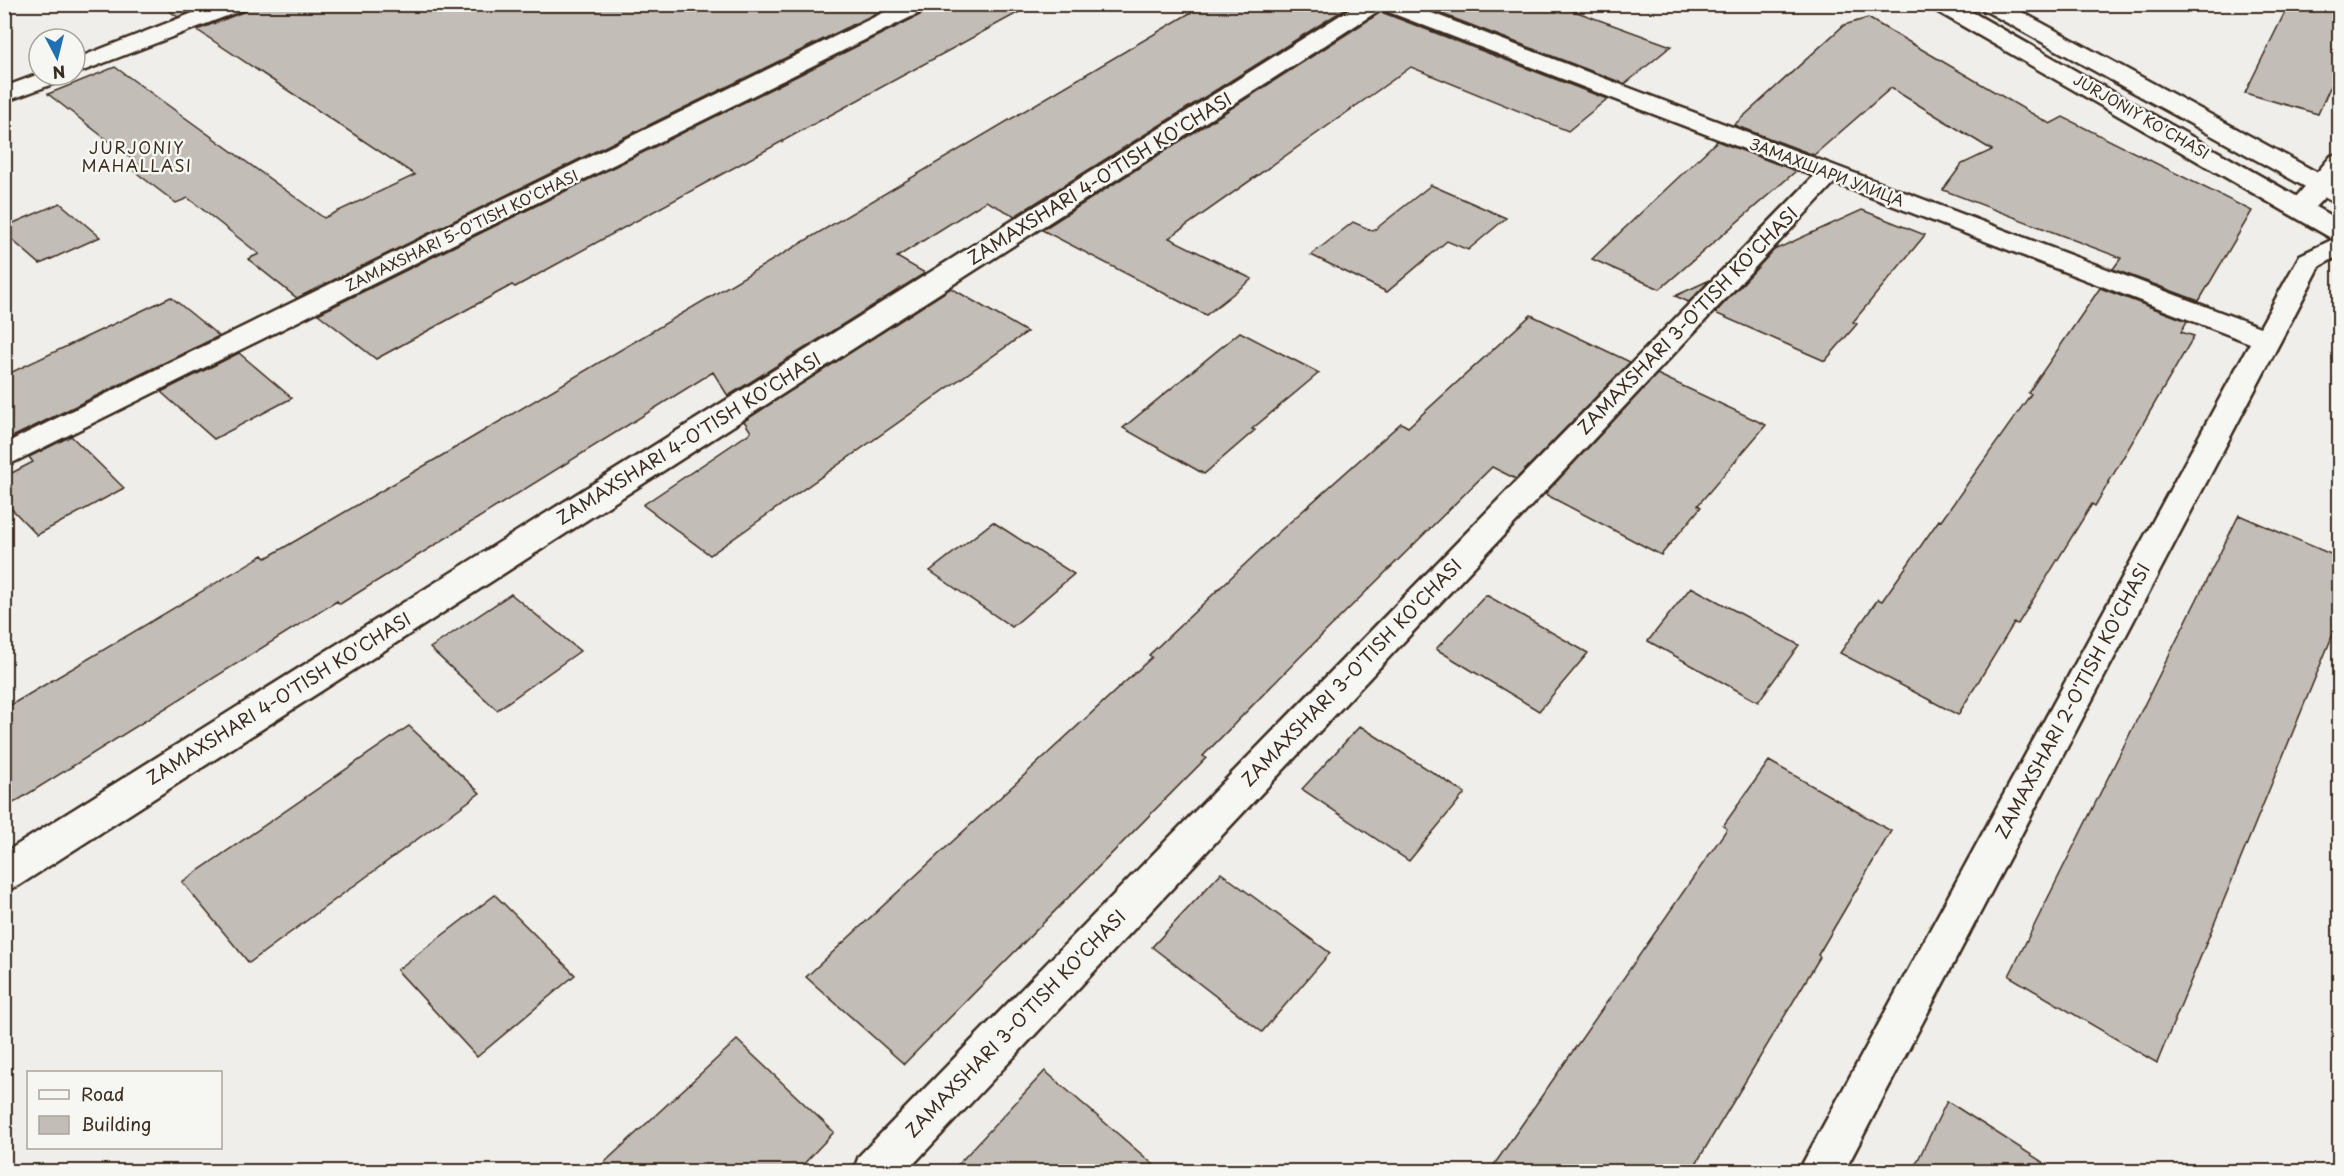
<svg xmlns="http://www.w3.org/2000/svg" width="2344" height="1176" viewBox="0 0 2344 1176" font-family="'Playpen Sans',sans-serif">
<rect width="100%" height="100%" fill="#efeeea"/>
<filter id="ink" filterUnits="userSpaceOnUse"><feTurbulence type="fractalNoise" baseFrequency=".0167" numOctaves="2"/><feDisplacementMap in="SourceGraphic" scale="12" xChannelSelector="R" yChannelSelector="G"/><feConvolveMatrix kernelMatrix="1 2 1 2 8 2 1 2 1" color-interpolation-filters="sRGB"/></filter>
<g filter="url(#ink)">
<path fill="#c2bdb7" stroke="#3b2a1e" stroke-width="1.5" d="M159,4H209L178,17Z
M249,4H895L297,298L248,259L259,254L188,198L176,203L134,171L142,167L48,94L115,67L324,218L415,175L197,30L246,11Z
M931,4H1034L515,287L512,285L376,359L318,314L928,11Z
M1205,4H1353L1015,216L986,201L897,257L925,273L728,396L713,372L340,604L337,601L4,809V709L263,555L266,558L448,452Z
M1416,4H1555L1671,46L1625,84Z
M2289,4H2340V65L2318,114L2245,93Z
M1381,12L1607,99L1568,131L1411,67L1169,238L1252,279L1206,315L1042,230Z
M1868,18L2050,124L2063,117L2252,211L2199,301L2113,269L2121,258L1943,190L1962,164L1992,150L1891,88L1814,155L1734,125L1844,25Z
M1717,141L1796,171L1660,289L1592,259Z
M1431,185L1506,218L1468,250L1447,241L1387,292L1311,255L1353,222L1373,231Z
M60,203L100,237L40,264L4,233V227Z
M1862,210L1925,235L1853,322L1857,324L1825,361L1715,313L1774,250Z
M1710,280L1689,302L1675,296Z
M951,288L1027,332L710,555L643,505L751,432L744,421Z
M2100,288L2187,321L2181,332L2194,336L2095,506L2092,504L2018,624L2014,623L1958,715L1840,653L1878,599L1882,601L1939,520L1941,521L2031,394L2028,393Z
M171,297L219,336L4,441V371L8,374Z
M1531,315L1630,362L1516,479L1492,467L1299,658L1203,756L1206,758L904,1064L806,977L1152,657L1149,655L1279,532L1401,423L1408,427Z
M1240,332L1319,373L1252,429L1255,430L1204,474L1123,428Z
M239,353L292,398L214,439L161,392Z
M1657,374L1766,425L1698,505L1701,507L1661,555L1545,494Z
M71,436L124,488L37,535L4,501V477L33,462L29,457Z
M2239,515L2340,558V617L2157,1063L2009,976Z
M993,522L1074,574L1012,627L930,571Z
M1691,587L1799,645L1758,702L1648,641Z
M511,594L580,651L497,710L430,648Z
M1486,595L1588,653L1539,711L1436,649Z
M409,726L480,793L249,963L182,882Z
M1360,726L1465,793L1409,861L1302,789Z
M1769,761L1891,831L1818,955L1820,957L1691,1172H1489L1727,829L1723,826Z
M1221,873L1330,953L1262,1032L1152,947Z
M495,895L575,975L477,1057L397,970Z
M737,1040L834,1132L796,1172H594Z
M1045,1071L1162,1172H951Z
M1947,1101L2058,1172H1912Z"/>
<g fill="none" stroke-linecap="round" stroke-linejoin="round">
<g stroke="#3b2a1e" stroke-width="5">
<path id="minor" d="M216,4H247L245,9L75,74V59Z
M901,4H929L927,9L4,467V444Z
M1358,4H1408L2260,327L2300,255L2340,236V255L2320,266L1844,1172H1798L2250,343L1834,183L906,1172H853L859,1156L1814,176L1381,9L18,886L4,891V853Z
M39,74L67,75L64,80L4,102V87Z"/>
</g>
<g stroke="#3b2a1e" stroke-width="5">
<path id="tertiary" d="M2340,154V177C2326,193 2313,220 2290,214L2286,209L2290,204L2331,156Z"/>
</g>
<g stroke="#3b2a1e" stroke-width="5">
<path id="primary" d="M1931,4H1958L2340,221V240L2331,238L1933,9Z
M1980,4H2007L2340,185V203L2331,201L1982,9Z"/>
</g>
<use href="#minor" fill="#f6f6f2" fill-rule="evenodd"/>
<use href="#tertiary" fill="#f6f6f2" fill-rule="evenodd"/>
<use href="#primary" fill="#f6f6f2" fill-rule="evenodd"/>
</g>
</g>
<g text-anchor="middle" stroke-width="5" stroke-linejoin="round" paint-order="stroke">
<g font-size="15" fill="#3b2a1e" stroke="#f6f6f2">
<text transform="translate(2141 117) rotate(30)" y="5">JURJONIY KO'CHASI</text>
<text transform="translate(1827 173) rotate(21)" y="5">ЗАМАХШАРИ УЛИЦА</text>
<text transform="translate(462 231) rotate(-26)" y="5">ZAMAXSHARI 5-O'TISH KO'CHASI</text>
</g>
<g font-size="16" letter-spacing="1.5" fill="#3b2a1e" stroke="#f6f6f2">
<text x="137" y="154">JURJONIY<tspan x="137" dy="18">MAHALLASI</tspan></text>
</g>
<g font-size="18" fill="#3b2a1e" stroke="#f6f6f2">
<text transform="translate(1100 179) rotate(-32)" y="6">ZAMAXSHARI 4-O'TISH KO'CHASI</text>
<text transform="translate(1688 321) rotate(-46)" y="6">ZAMAXSHARI 3-O'TISH KO'CHASI</text>
<text transform="translate(689 439) rotate(-32)" y="6">ZAMAXSHARI 4-O'TISH KO'CHASI</text>
<text transform="translate(1352 673) rotate(-46)" y="6">ZAMAXSHARI 3-O'TISH KO'CHASI</text>
<text transform="translate(279 699) rotate(-32)" y="6">ZAMAXSHARI 4-O'TISH KO'CHASI</text>
<text transform="translate(2073 701) rotate(-62)" y="6">ZAMAXSHARI 2-O'TISH KO'CHASI</text>
<text transform="translate(1016 1024) rotate(-46)" y="6">ZAMAXSHARI 3-O'TISH KO'CHASI</text>
</g>
</g>
<rect width="2344" height="1176" fill="none" stroke="#f6f6f2" stroke-width="24"/>
<rect x="12" y="12" width="2320" height="1152" fill="none" stroke="#3b2a1e" stroke-width="2" filter="url(#ink)"/>
<rect x="27" y="1071" width="195" height="78" fill="#f6f6f2" stroke="#aba49d" stroke-width="1.5"/>
<rect x="39" y="1090" width="30" height="9" fill="#f6f6f2" stroke="#aba49d" stroke-width="1.5"/>
<text x="81" y="1101" font-size="18" fill="#3b2a1e">Road</text>
<rect x="39" y="1116" width="30" height="18" fill="#c2bdb7" stroke="#aba49d" stroke-width="1.5"/>
<text x="81" y="1131" font-size="18" fill="#3b2a1e">Building</text>
<g transform="translate(57 57) rotate(173)"><circle r="28" fill="#f6f6f2" stroke="#aba49d" stroke-width="1.5"/>
<path d="M0-4.5L10 22L0 15L-10 22Z" fill="#1f6fb2"/>
<text y="-9" font-size="16" font-weight="bold" text-anchor="middle" fill="#3b2a1e">N</text>
</g>
</svg>
